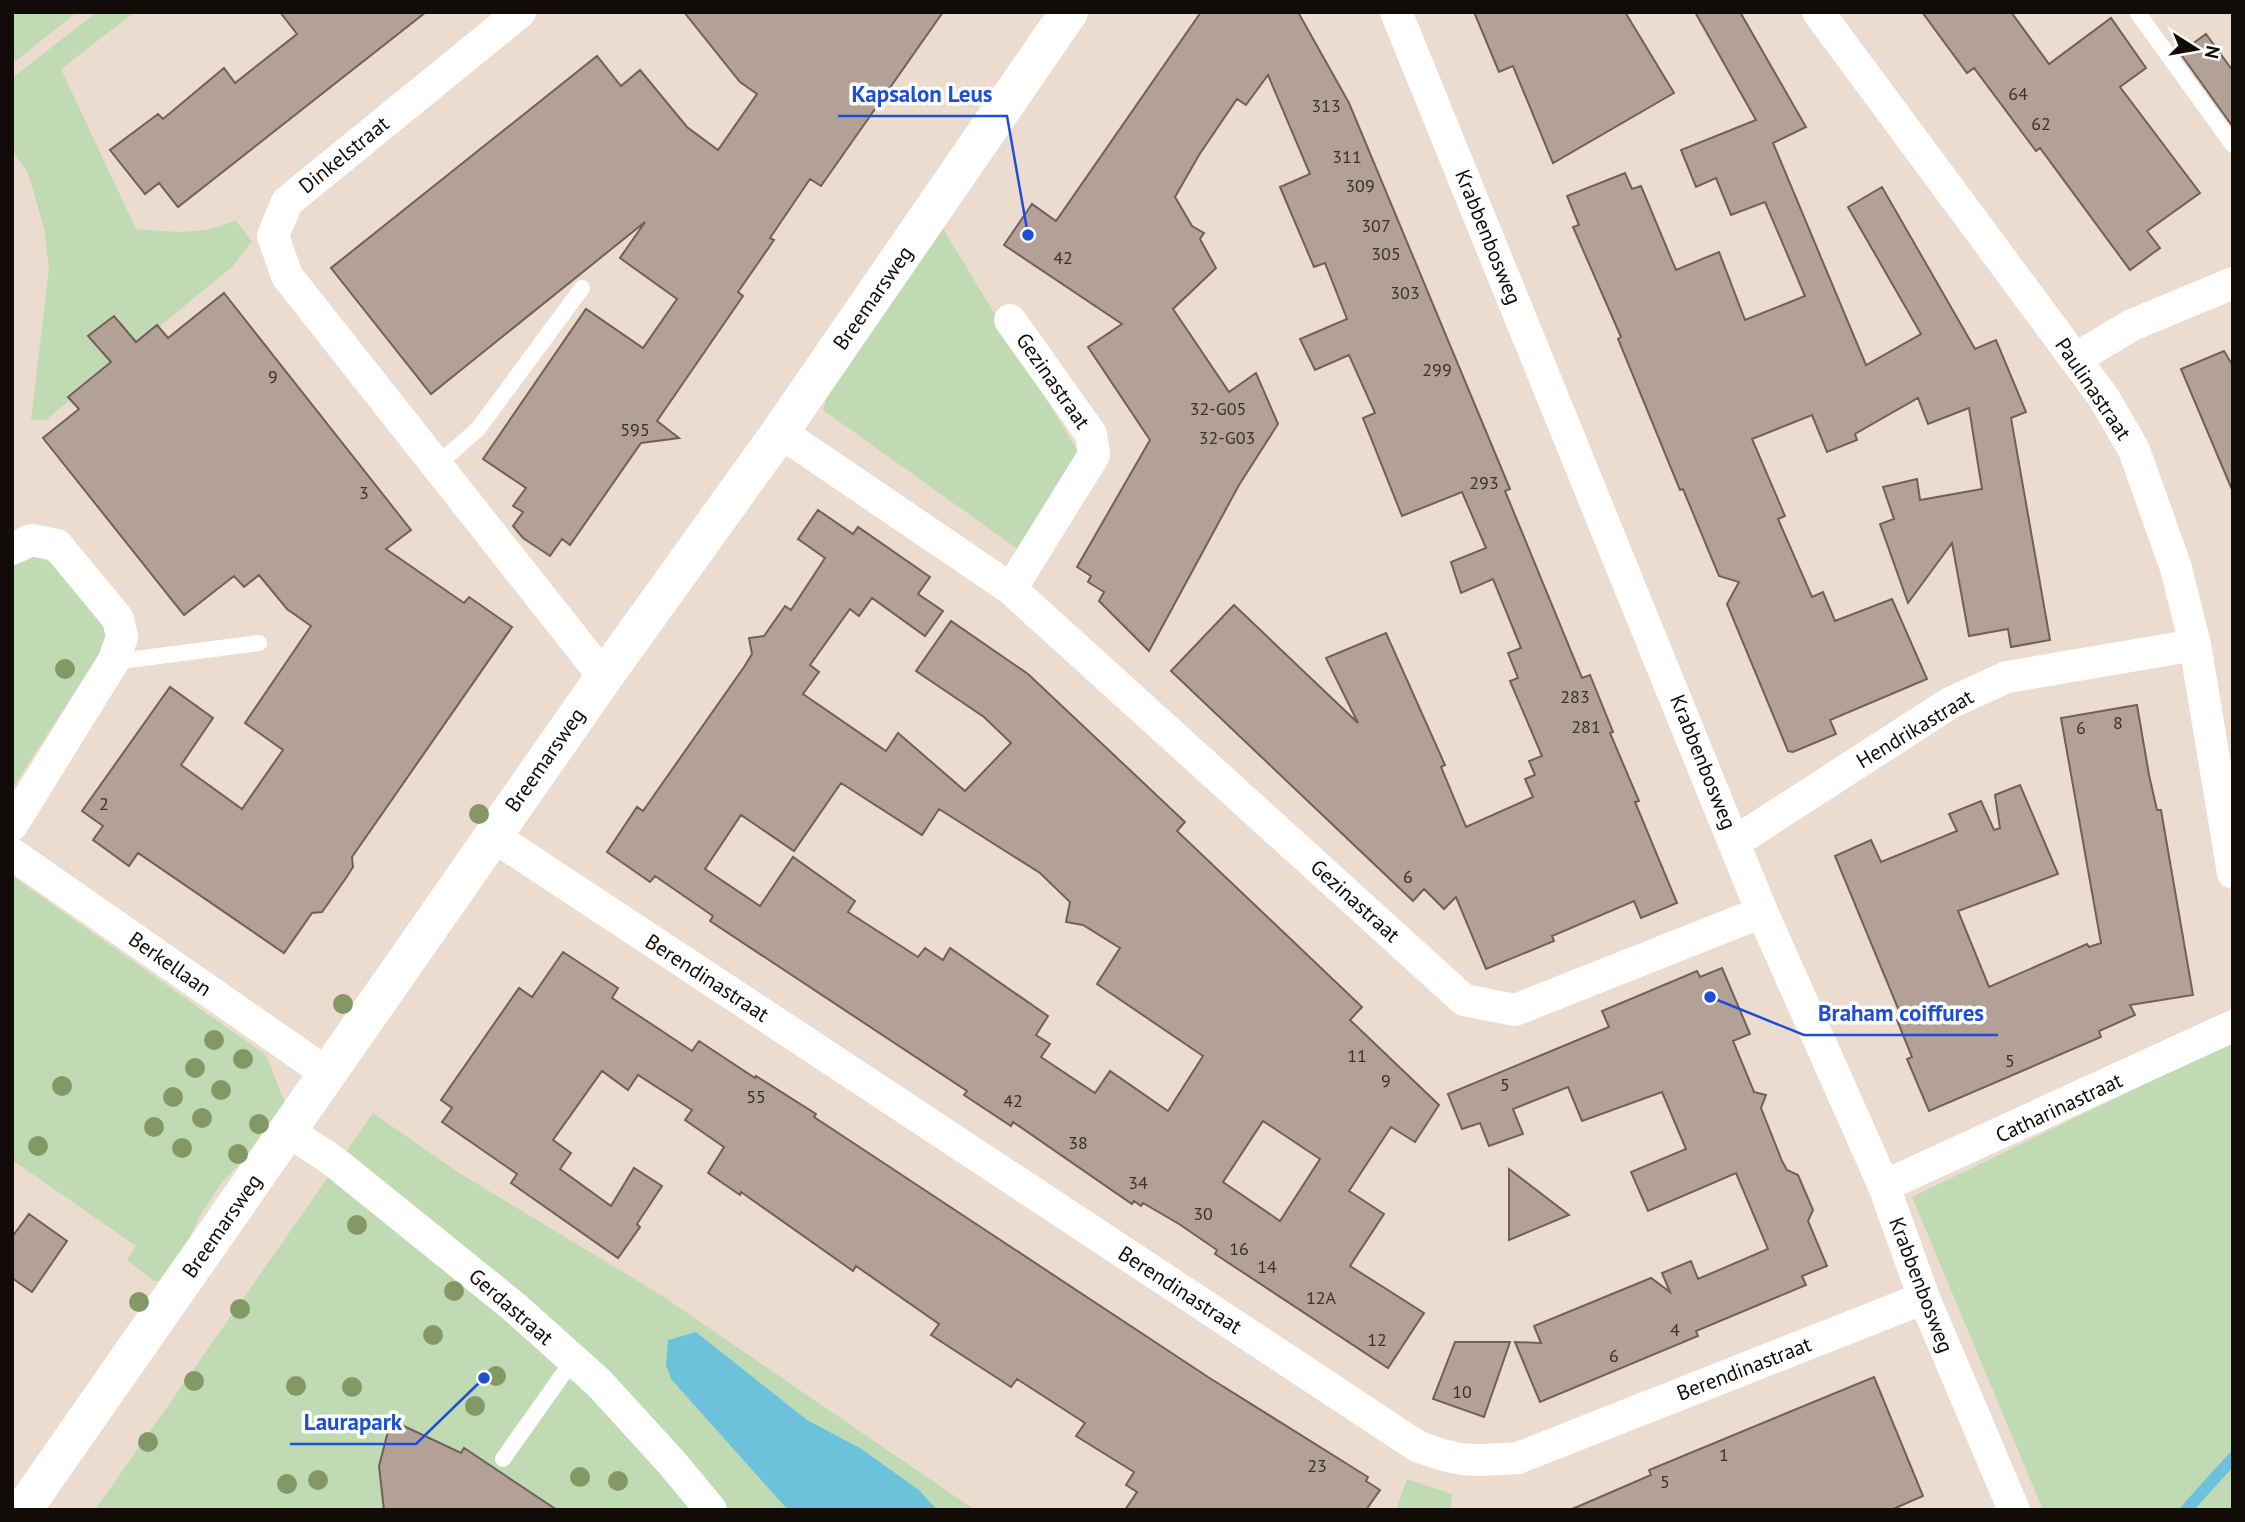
<svg xmlns="http://www.w3.org/2000/svg" width="2245" height="1522" viewBox="0 0 2245 1522" font-family="'PT Sans',sans-serif">
<rect width="100%" height="100%" fill="#ecdccf"/>
<path fill="#c0dbb4" d="M12,12H77L12,64Z
M97,12H135L61,69L136,229C171,232 203,236 235,220L252,241L233,266L46,420H31L49,268L44,228L28,173L12,149V78Z
M942,227L1079,453L1019,550L823,410L826,399Z
M27,555C65,557 90,606 112,634L12,789V565Z
M12,876L266,1055L285,1103L247,1157L223,1181L202,1212L187,1243L159,1281H154L127,1260L136,1246L12,1160Z
M2229,1043L2233,1045V1510H2043L1912,1197Z
M373,1113L456,1171L661,1295L975,1510H95Z
M1407,1479L1452,1494L1451,1510H1396Z"/>
<path fill="#6dc2db" d="M696,1332L807,1420L860,1448L919,1490L937,1510H788L671,1379L666,1365L668,1340Z"/>
<g fill="none" stroke-linecap="round" stroke-linejoin="round">
<path stroke="#6dc2db" stroke-width="12" d="M2186,1510L2233,1458"/>
</g>
<path fill="#b3a198" stroke="#706058" stroke-width="2" fill-rule="evenodd" d="M280,12H426L178,207L159,183L145,194L110,150L158,114L163,119L224,68L235,83L297,34Z
M684,12H943L821,186L810,179L770,238L774,240L738,292L743,296L657,421L679,438L641,443L570,545L562,539L550,556L523,538L513,526L523,512L513,506L526,488L483,459L586,309L643,348L677,299L620,258L645,222L431,394L331,268L597,56L621,86L640,70L687,127L718,150L757,94L740,82Z
M1201,12H1298L1349,103L1510,489L1505,491L1582,678L1590,675L1613,732L1610,733L1639,801L1635,802L1677,903L1641,918L1634,901L1552,936L1554,941L1486,969L1456,897L1444,909L1424,889L1413,901L1171,671L1234,605L1358,723L1326,658L1386,633L1445,765L1441,767L1466,827L1533,797L1525,779L1535,775L1529,761L1542,756L1510,681L1518,678L1508,653L1521,648L1493,579L1461,593L1451,562L1486,548L1462,492L1402,516L1363,418L1375,413L1349,355L1315,370L1300,339L1347,319L1325,263L1314,267L1280,187L1310,174L1268,75L1246,105L1237,99L1199,155L1175,197L1192,226L1204,233L1200,239L1216,268L1173,309L1229,392L1256,373L1278,424L1239,485L1149,651L1099,601L1104,592L1088,582L1091,576L1077,567L1150,440L1088,347L1122,324L1004,245L1032,204L1056,221Z
M1474,12H1625L1674,93L1553,163L1513,66L1499,72Z
M1695,12H1740L1806,127L1773,143L1866,365L1921,334L1848,207L1882,187L1975,349L1996,340L2026,412L2011,418L2050,640L2011,647L2008,629L1969,636L1952,543L1908,603L1880,524L1894,519L1883,487L1917,479L1920,500L1982,489L1969,408L1928,424L1918,398L1855,434L1857,440L1827,452L1812,415L1752,439L1785,516L1778,519L1812,597L1823,592L1835,621L1892,599L1927,679L1830,720L1836,734L1793,752L1788,751L1727,604L1739,582L1719,576L1683,489L1680,490L1618,339L1621,337L1573,227L1579,225L1567,196L1625,173L1632,189L1641,186L1676,270L1719,252L1745,320L1805,296L1765,202L1731,215L1716,178L1696,187L1681,150L1756,120Z
M1922,12H2011L2049,64L2111,18L2146,68L2120,87L2200,193L2147,231L2160,248L2130,270L2040,148L2036,151L1974,68L1967,73Z
M2206,34L2233,71V127L2180,53Z
M224,293L411,530L386,549L464,603L469,597L512,627L352,857L353,867L346,878L322,912L312,913L284,953L138,853L129,866L93,840L103,826L82,811L170,687L213,718L181,765L242,809L283,750L245,723L311,626L287,609L259,575L244,587L234,576L184,615L43,438L79,409L68,397L111,362L88,336L114,316L136,342L157,325L168,338Z
M2224,351L2233,366V492L2181,369Z
M818,510L853,534L858,527L930,577L918,594L943,611L925,636L872,598L859,616L850,609L810,665L819,672L803,694L886,751L898,733L965,791L1011,743L984,717L916,671L951,621L1028,674L1185,822L1177,831L1362,1007L1350,1020L1439,1105L1415,1142L1391,1127L1349,1191L1384,1214L1350,1266L1424,1313L1388,1368L1215,1254L1217,1250L1179,1224L1143,1203L1141,1206L1134,1201L1132,1204L1013,1122L1011,1126L964,1095L967,1091L710,921L713,916L655,876L650,882L607,852L637,807L643,811L744,667L752,654L749,638L764,636L785,606L791,610L825,558L798,539ZM841,783L922,835L939,809L1040,873L1070,902L1066,922L1083,925L1120,948L1097,984L1203,1056L1168,1111L1110,1071L1095,1093L1041,1057L1050,1044L1036,1035L1048,1016L950,948L943,960L925,948L918,957L848,912L855,901L793,857L760,906L705,869L741,815L794,851ZM1263,1121L1320,1159L1280,1221L1223,1182Z
M2137,705L2149,775L2157,810H2161L2193,995L2130,1005L2135,1015L2099,1031L2101,1037L1929,1111L1907,1059L1912,1057L1897,1020L1902,1018L1835,856L1871,840L1881,862L1957,831L1949,814L1981,801L1994,830L2000,828L1995,795L2020,785L2058,874L1958,911L1989,987L2087,944L2089,947L2101,943L2061,718Z
M563,952L618,988L612,998L692,1051L699,1041L755,1078L756,1076L816,1114L814,1117L1208,1377L1368,1477L1366,1481L1380,1490L1366,1510H1125L1137,1492L1126,1485L1134,1472L1076,1436L1085,1423L1017,1379L1011,1387L931,1335L939,1324L856,1266L853,1271L741,1192L740,1195L708,1173L724,1147L685,1120L692,1110L638,1075L628,1090L602,1071L553,1140L571,1153L560,1169L611,1206L634,1168L662,1186L637,1224L640,1227L618,1258L511,1183L517,1174L442,1122L452,1108L441,1100L519,988L532,997Z
M1722,968L1750,1034L1733,1041L1754,1092L1766,1095L1761,1108L1782,1161L1787,1170L1798,1175L1813,1210L1808,1221L1827,1266L1802,1276L1806,1285L1696,1331L1698,1336L1540,1402L1515,1342L1541,1343L1534,1326L1651,1278L1670,1292L1662,1273L1691,1261L1698,1279L1768,1249L1736,1173L1648,1211L1631,1172L1686,1149L1662,1092L1582,1121L1568,1087L1513,1109L1523,1134L1489,1146L1480,1123L1462,1129L1448,1094L1609,1027L1602,1011L1697,971L1700,977Z
M1509,1169L1569,1215L1509,1240Z
M29,1214L67,1241L32,1292L12,1278V1237Z
M1455,1342H1510L1484,1417L1433,1399Z
M1874,1377L1923,1496L1891,1510H1570L1651,1475L1649,1470Z
M391,1420L461,1453L464,1448L557,1510H384L379,1466Z"/>
<g fill="none" stroke-linecap="round" stroke-linejoin="round">
<path stroke="#fff" stroke-width="16" d="M2137,12L2233,145
M437,465L478,429L582,288
M113,662L259,643
M503,1459L573,1360"/>
<path stroke="#fff" stroke-width="32" d="M520,12L287,202L273,236L287,276L604,677
M1396,12L1762,912L1884,1186L1924,1298L2014,1510
M1818,12L2104,398L2134,450L2176,568L2195,645L2233,873
M1010,320L1091,434L1094,455L1011,589
M2075,359L2132,325L2233,283
M780,432L1011,589L1464,1000L1515,1010L1762,912
M12,549L31,540L57,545L118,619L122,637L113,662L12,825
M493,836L1417,1446C1459,1463 1474,1461 1518,1458L1924,1298
M1735,842L1950,703L2007,677L2195,645
M12,854L328,1074
M288,1131L332,1160L513,1306L599,1383L672,1463L711,1510
M1884,1186L2233,1026"/>
<path stroke="#fff" stroke-width="38" d="M23,1510L604,677L780,432L1069,12"/>
</g>
<g fill="#849866">
<circle cx="65" cy="669" r="10"/>
<circle cx="479" cy="814" r="10"/>
<circle cx="343" cy="1004" r="10"/>
<circle cx="214" cy="1040" r="10"/>
<circle cx="243" cy="1059" r="10"/>
<circle cx="195" cy="1068" r="10"/>
<circle cx="62" cy="1086" r="10"/>
<circle cx="221" cy="1090" r="10"/>
<circle cx="173" cy="1097" r="10"/>
<circle cx="202" cy="1118" r="10"/>
<circle cx="259" cy="1124" r="10"/>
<circle cx="154" cy="1127" r="10"/>
<circle cx="38" cy="1146" r="10"/>
<circle cx="182" cy="1148" r="10"/>
<circle cx="238" cy="1154" r="10"/>
<circle cx="357" cy="1225" r="10"/>
<circle cx="454" cy="1291" r="10"/>
<circle cx="139" cy="1302" r="10"/>
<circle cx="240" cy="1309" r="10"/>
<circle cx="433" cy="1335" r="10"/>
<circle cx="496" cy="1376" r="10"/>
<circle cx="194" cy="1381" r="10"/>
<circle cx="296" cy="1386" r="10"/>
<circle cx="352" cy="1387" r="10"/>
<circle cx="475" cy="1406" r="10"/>
<circle cx="148" cy="1442" r="10"/>
<circle cx="580" cy="1477" r="10"/>
<circle cx="318" cy="1480" r="10"/>
<circle cx="618" cy="1481" r="10"/>
<circle cx="287" cy="1484" r="10"/>
</g>
<g text-anchor="middle" stroke-width="7" stroke-linejoin="round" paint-order="stroke">
<g font-size="18" fill="#3a312c">
<text x="2018" y="100">64</text>
<text x="1326" y="112">313</text>
<text x="2041" y="130">62</text>
<text x="1347" y="163">311</text>
<text x="1360" y="192">309</text>
<text x="1376" y="232">307</text>
<text x="1386" y="260">305</text>
<text x="1063" y="264">42</text>
<text x="1405" y="299">303</text>
<text x="1437" y="376">299</text>
<text x="273" y="383">9</text>
<text x="1218" y="415">32-G05</text>
<text x="635" y="436">595</text>
<text x="1227" y="444">32-G03</text>
<text x="1484" y="489">293</text>
<text x="364" y="499">3</text>
<text x="1575" y="703">283</text>
<text x="2118" y="729">8</text>
<text x="1586" y="733">281</text>
<text x="2081" y="734">6</text>
<text x="104" y="810">2</text>
<text x="1408" y="883">6</text>
<text x="1357" y="1062">11</text>
<text x="2010" y="1067">5</text>
<text x="1386" y="1087">9</text>
<text x="1505" y="1091">5</text>
<text x="756" y="1103">55</text>
<text x="1013" y="1107">42</text>
<text x="1078" y="1149">38</text>
<text x="1138" y="1189">34</text>
<text x="1203" y="1220">30</text>
<text x="1239" y="1255">16</text>
<text x="1267" y="1273">14</text>
<text x="1321" y="1304">12A</text>
<text x="1675" y="1336">4</text>
<text x="1377" y="1346">12</text>
<text x="1614" y="1362">6</text>
<text x="1462" y="1398">10</text>
<text x="1724" y="1461">1</text>
<text x="1317" y="1472">23</text>
<text x="1665" y="1488">5</text>
</g>
<g font-size="21" fill="#110c08" stroke="#fff">
<text transform="translate(344 155) rotate(-39)" y="7">Dinkelstraat</text>
<text transform="translate(1488 237) rotate(68)" y="7">Krabbenbosweg</text>
<text transform="translate(873 298) rotate(-55)" y="7">Breemarsweg</text>
<text transform="translate(1053 381) rotate(55)" y="7">Gezinastraat</text>
<text transform="translate(2093 389) rotate(56)" y="7">Paulinastraat</text>
<text transform="translate(1915 729) rotate(-31)" y="7">Hendrikastraat</text>
<text transform="translate(545 760) rotate(-55)" y="7">Breemarsweg</text>
<text transform="translate(1703 762) rotate(68)" y="7">Krabbenbosweg</text>
<text transform="translate(1355 901) rotate(42)" y="7">Gezinastraat</text>
<text transform="translate(170 964) rotate(35)" y="7">Berkellaan</text>
<text transform="translate(707 978) rotate(33)" y="7">Berendinastraat</text>
<text transform="translate(2059 1108) rotate(-25)" y="7">Catharinastraat</text>
<text transform="translate(222 1226) rotate(-55)" y="7">Breemarsweg</text>
<text transform="translate(1921 1285) rotate(69)" y="7">Krabbenbosweg</text>
<text transform="translate(1180 1290) rotate(33)" y="7">Berendinastraat</text>
<text transform="translate(511 1307) rotate(41)" y="7">Gerdastraat</text>
<text transform="translate(1744 1369) rotate(-21)" y="7">Berendinastraat</text>
</g>
</g>
<path fill="none" stroke="#1d4ed8" stroke-width="2.5" d="M1028 235L1007 116H838M1710 997L1804 1035H1998M484 1378L416 1444H290"/>
<g fill="#1d4ed8" stroke="#fff" stroke-width="2.5">
<circle cx="1028" cy="235" r="7"/>
<circle cx="1710" cy="997" r="7"/>
<circle cx="484" cy="1378" r="7"/>
</g>
<g font-size="23" text-anchor="middle" font-weight="bold" fill="#1d4ed8" stroke="#fff" stroke-width="7" stroke-linejoin="round" paint-order="stroke">
<text x="922" y="102">Kapsalon Leus</text>
<text x="1901" y="1021">Braham coiffures</text>
<text x="353" y="1430">Laurapark</text>
</g>
<rect width="2245" height="1522" fill="none" stroke="#110c08" stroke-width="28"/>
<g transform="translate(2196 49) rotate(101)" stroke="#ffffff" stroke-width="5" paint-order="stroke">
<path d="M0-5L12 26L0 18L-12 26Z" fill="#110c08"/>
<text y="-10" font-size="19" font-weight="bold" text-anchor="middle" fill="#110c08">N</text>
</g>
</svg>
